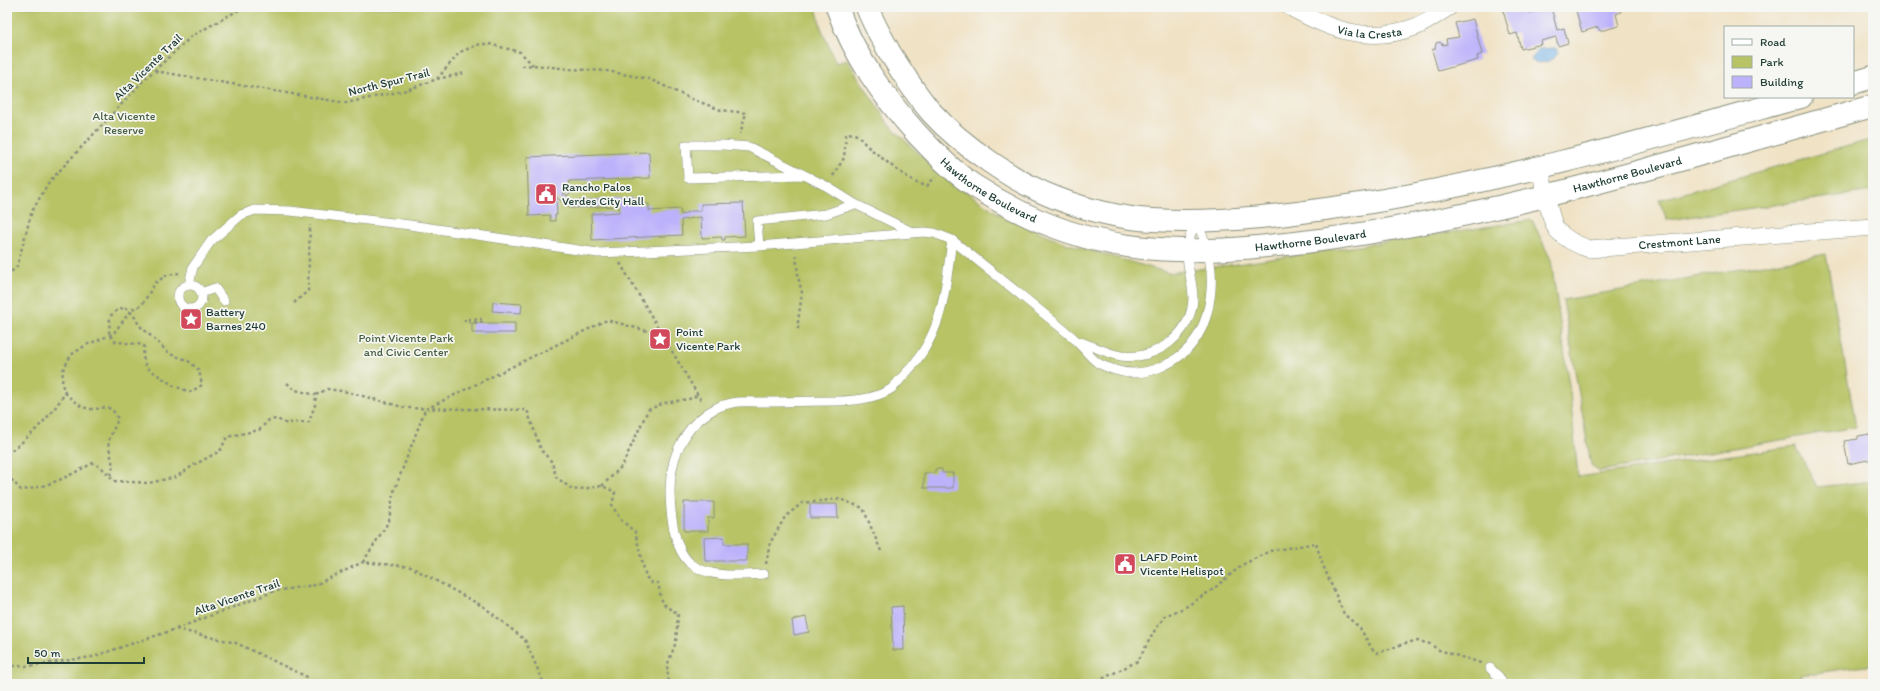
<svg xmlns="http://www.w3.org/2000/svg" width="1880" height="691" viewBox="0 0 1880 691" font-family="Itim,sans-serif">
<rect width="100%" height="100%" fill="#f6f6f2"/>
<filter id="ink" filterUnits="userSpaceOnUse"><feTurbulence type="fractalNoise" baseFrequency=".025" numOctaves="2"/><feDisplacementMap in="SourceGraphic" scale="8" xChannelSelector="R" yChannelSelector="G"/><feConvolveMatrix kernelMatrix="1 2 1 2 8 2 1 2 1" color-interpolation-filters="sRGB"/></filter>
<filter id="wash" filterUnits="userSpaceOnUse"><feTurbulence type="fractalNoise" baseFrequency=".012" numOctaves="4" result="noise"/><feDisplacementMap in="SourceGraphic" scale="16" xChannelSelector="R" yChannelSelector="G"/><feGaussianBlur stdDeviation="0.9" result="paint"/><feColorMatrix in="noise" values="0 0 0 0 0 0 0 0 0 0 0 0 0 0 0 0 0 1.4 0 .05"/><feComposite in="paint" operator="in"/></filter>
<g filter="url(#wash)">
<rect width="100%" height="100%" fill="#f0e2c5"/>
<path fill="#b7c365" stroke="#6b804c" d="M7,7H816L821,28L836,63L847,60L890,126L939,173L999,214L1068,244L1169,273L1237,264L1532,220L1551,260L1570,392L1578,477L1796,446L1817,487L1873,481V665L1800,675L1801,684H7Z
M1873,139V191L1667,220L1659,200Z
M1826,254L1856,427L1600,471L1591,465L1563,300Z"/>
<path fill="#75b3e8" stroke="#4a788e" d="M1555,48L1557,49L1558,53C1553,61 1539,66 1531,60L1539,49Z"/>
<g id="blocks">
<path fill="#bcb1fb" d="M1379,7H1391V8L1380,11Z
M1502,7H1528L1530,13L1551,7L1557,30L1564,28L1568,43L1558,46L1556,37L1541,41L1542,44L1521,49L1517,33L1510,35Z
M1575,7H1620L1621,12L1616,14L1619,26L1600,31L1598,27L1582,32Z
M1473,19L1482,54L1477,56L1478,60L1438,71L1432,50L1435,49L1436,43L1440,42L1443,45L1447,44L1446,39L1459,37L1455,23Z
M649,152L650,178L569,181L568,186L573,190L567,196L563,192V197L569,202L633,198V205L649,204V211L680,209L681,215L691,211H701V204L743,203L745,236L725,237V240H722V237L702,238L701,217L681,220L682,235L592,240L591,214L619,212V206L569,208L556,197L557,215H555V221H550V215L529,216L527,157Z
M493,302L522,304L521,313L492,311Z
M472,323H515V333H472Z
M1870,434V437H1873V459L1848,464L1844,441L1858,439V436Z
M935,469H942V473H953V488H924V473H935Z
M684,502H714V518H708V531H684Z
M810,504H837L838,518H810Z
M724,537V544H747V561H705L704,538Z
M903,606L904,650H893L891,607Z
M806,617L809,632L794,635L792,620Z
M768,682H778V684H768Z"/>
</g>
</g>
<g filter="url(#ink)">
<use href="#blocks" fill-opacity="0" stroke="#88907c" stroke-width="1"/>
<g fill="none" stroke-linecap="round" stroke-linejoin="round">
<g stroke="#88907c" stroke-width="10">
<path id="service" d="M804,175L688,178L686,145H723L749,147L826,186L855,204
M759,246L757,221L826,214L855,204L914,233
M178 297a12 12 0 1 1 24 0a12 12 0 1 1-24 0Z
M189,285L193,267L211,241L241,215L255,210L290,211L410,225L598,253L759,246L924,232L934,233L952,240C991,271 1031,303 1070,335C1080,343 1088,356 1098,363C1103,366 1110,368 1115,370C1144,380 1181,363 1197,337C1212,313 1215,276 1207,249C1205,239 1200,230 1196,221
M201,293L215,288L224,301
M1078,341C1091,345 1108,354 1121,356C1156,361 1192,334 1193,298C1193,282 1186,265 1187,249C1188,240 1193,229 1196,220
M764,574C741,575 709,579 690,563C670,546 667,490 673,465C676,450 687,429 700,419C709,411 720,405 732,403C741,401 753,402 762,402C787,402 811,401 835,401C853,401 875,399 891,389C896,385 901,378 905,374C944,334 945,291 952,240
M1490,668L1499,677L1503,684"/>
</g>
<g stroke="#88907c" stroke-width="18">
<g id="minor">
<path id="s1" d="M1290,7C1330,30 1368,44 1415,27C1426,23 1438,13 1449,7"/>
<path id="s2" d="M1540,168C1543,181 1550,221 1557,230C1566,240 1577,245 1589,249L1873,227"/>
</g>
</g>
<g stroke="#88907c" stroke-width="24">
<g id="primary">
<path id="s3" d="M837,7C854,56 883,96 917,134C934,152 952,171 973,185C1019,215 1073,238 1128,246C1191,255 1257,248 1320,240C1508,215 1690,156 1873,106"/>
<path d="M867,7C873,24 882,38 890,53C903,74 916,95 932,113C961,145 1016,183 1056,198C1084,209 1123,219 1153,220C1224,224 1295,214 1366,203C1513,179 1657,137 1801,97"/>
<path d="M1853,83L1873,77"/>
</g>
</g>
<path stroke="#88907c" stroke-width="2.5" stroke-dasharray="3 3" stroke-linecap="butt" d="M522,66L533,65L570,69L607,71L649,79L692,99L721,110L746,113L740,134
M155,71L346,103L407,90L437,79L465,73
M437,79L460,52L480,44H489L520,52L533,65
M833,176L844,158L846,134L853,133L858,136L867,146L897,170L917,183L927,186L935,177
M796,255L798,276L802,293L798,322V331
M620,263L702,402
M7,276L17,266L32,211L49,182L145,79L192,36L244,7
M294,303L308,291L310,225
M125,308L133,314L139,325L170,354L187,360L199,370L202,385L190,392L174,386L146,367L143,357L144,346L138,344L116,342L109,335L110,316L119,309Z
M482,323V322H465V319H482
M287,383L295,390L316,395
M65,393C71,398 78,406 86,408C101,413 108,398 118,419L108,442L113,466L110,477
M426,409L607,320L662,335
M7,454C29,438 51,416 65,393L62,384L63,370L71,355L86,345L113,334L132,309L142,305L155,283L167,275L179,273
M7,475L21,490C50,487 68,476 93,463L102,468L114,481L149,483L176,477L194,465L220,451L227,437L259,430L269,420L277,419L287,424C294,421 301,423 309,422L315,405L316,395L327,389L348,392L406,408L527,410L541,450L552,462L556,477L573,490L602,486L615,492L612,505L620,519L635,532L646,577L652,583H658C662,601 660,605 678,613L676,642L667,666L669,684
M602,486L622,466L648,410L664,403L689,399L698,395
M363,562L389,521L393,494L425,410
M766,564L770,543L785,517L802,503L840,499L863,508L881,551
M176,629L236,643L307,677L309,684
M7,666H28L92,657L176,629L275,591L315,585L363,562L411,567L484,607L525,640L544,684
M1092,684L1138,661L1153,633L1165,616L1184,608L1212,590L1242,565L1270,551L1316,543L1322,563L1344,614L1360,628L1372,649L1378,653L1409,642L1419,641L1430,644L1439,650L1481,663"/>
<use href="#service" stroke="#fff" stroke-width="9"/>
<use href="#minor" stroke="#fff" stroke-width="17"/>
<use href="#primary" stroke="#fff" stroke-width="22"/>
</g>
</g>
<defs>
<g id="civic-square" transform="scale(1.15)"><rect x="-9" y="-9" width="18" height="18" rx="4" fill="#d1495b" stroke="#f6f6f2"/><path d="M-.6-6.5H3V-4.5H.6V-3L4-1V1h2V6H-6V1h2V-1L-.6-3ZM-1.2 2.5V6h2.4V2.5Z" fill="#fff"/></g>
<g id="sight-square" transform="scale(1.15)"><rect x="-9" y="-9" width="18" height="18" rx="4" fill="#d1495b" stroke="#f6f6f2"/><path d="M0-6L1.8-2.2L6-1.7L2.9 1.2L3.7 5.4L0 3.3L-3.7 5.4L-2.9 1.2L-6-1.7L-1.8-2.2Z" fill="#fff"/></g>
</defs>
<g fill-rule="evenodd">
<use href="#civic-square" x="546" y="194"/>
<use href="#sight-square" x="191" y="319"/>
<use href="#sight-square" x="660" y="339"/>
<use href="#civic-square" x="1125" y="564"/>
</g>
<g text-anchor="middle" stroke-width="3.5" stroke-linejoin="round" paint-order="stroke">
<g font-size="12" fill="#1f3d34" stroke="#f6f6f2">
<text dy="4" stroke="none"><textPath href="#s1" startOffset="85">Via la Cresta</textPath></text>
<text transform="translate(148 67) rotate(-44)" y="4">Alta Vicente Trail</text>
<text transform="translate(389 82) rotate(-14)" y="4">North Spur Trail</text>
<text dy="4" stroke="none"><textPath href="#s3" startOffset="902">Hawthorne Boulevard</textPath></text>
<text dy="4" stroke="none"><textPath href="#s3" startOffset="243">Hawthorne Boulevard</textPath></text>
<text dy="4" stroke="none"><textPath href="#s3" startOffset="578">Hawthorne Boulevard</textPath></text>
<text dy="4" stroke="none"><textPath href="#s2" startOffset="193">Crestmont Lane</textPath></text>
<text transform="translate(237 597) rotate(-19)" y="4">Alta Vicente Trail</text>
</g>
<g font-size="12" fill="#455e40" stroke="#f6f6f2">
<text x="124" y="120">Alta Vicente<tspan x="124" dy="14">Reserve</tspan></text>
<text x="406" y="342">Point Vicente Park<tspan x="406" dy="14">and Civic Center</tspan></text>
</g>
<g font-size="12" fill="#1f3d34" stroke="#f6f6f2" text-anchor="start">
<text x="562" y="191">Rancho Palos<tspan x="562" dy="14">Verdes City Hall</tspan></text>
<text x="206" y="316">Battery<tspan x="206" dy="14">Barnes 240</tspan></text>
<text x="676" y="336">Point<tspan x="676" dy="14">Vicente Park</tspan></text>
<text x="1140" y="561">LAFD Point<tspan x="1140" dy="14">Vicente Helispot</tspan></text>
</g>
</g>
<rect width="1880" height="691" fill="none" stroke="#f6f6f2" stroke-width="24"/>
<rect x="1724" y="26" width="130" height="72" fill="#f6f6f2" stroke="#a0aca6"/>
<rect x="1732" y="39" width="20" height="6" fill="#ffffff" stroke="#a0aca6"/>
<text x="1760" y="46" font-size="12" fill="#1f3d34">Road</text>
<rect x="1732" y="56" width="20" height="12" fill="#b7c365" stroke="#a0aca6"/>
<text x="1760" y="66" font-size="12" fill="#1f3d34">Park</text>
<rect x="1732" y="76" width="20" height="12" fill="#bcb1fb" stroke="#a0aca6"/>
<text x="1760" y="86" font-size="12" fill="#1f3d34">Building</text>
<path d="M28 657v6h116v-6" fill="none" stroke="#1f3d34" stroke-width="2"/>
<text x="34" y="657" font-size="12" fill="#1f3d34" stroke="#f6f6f2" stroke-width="3" paint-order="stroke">50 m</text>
</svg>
